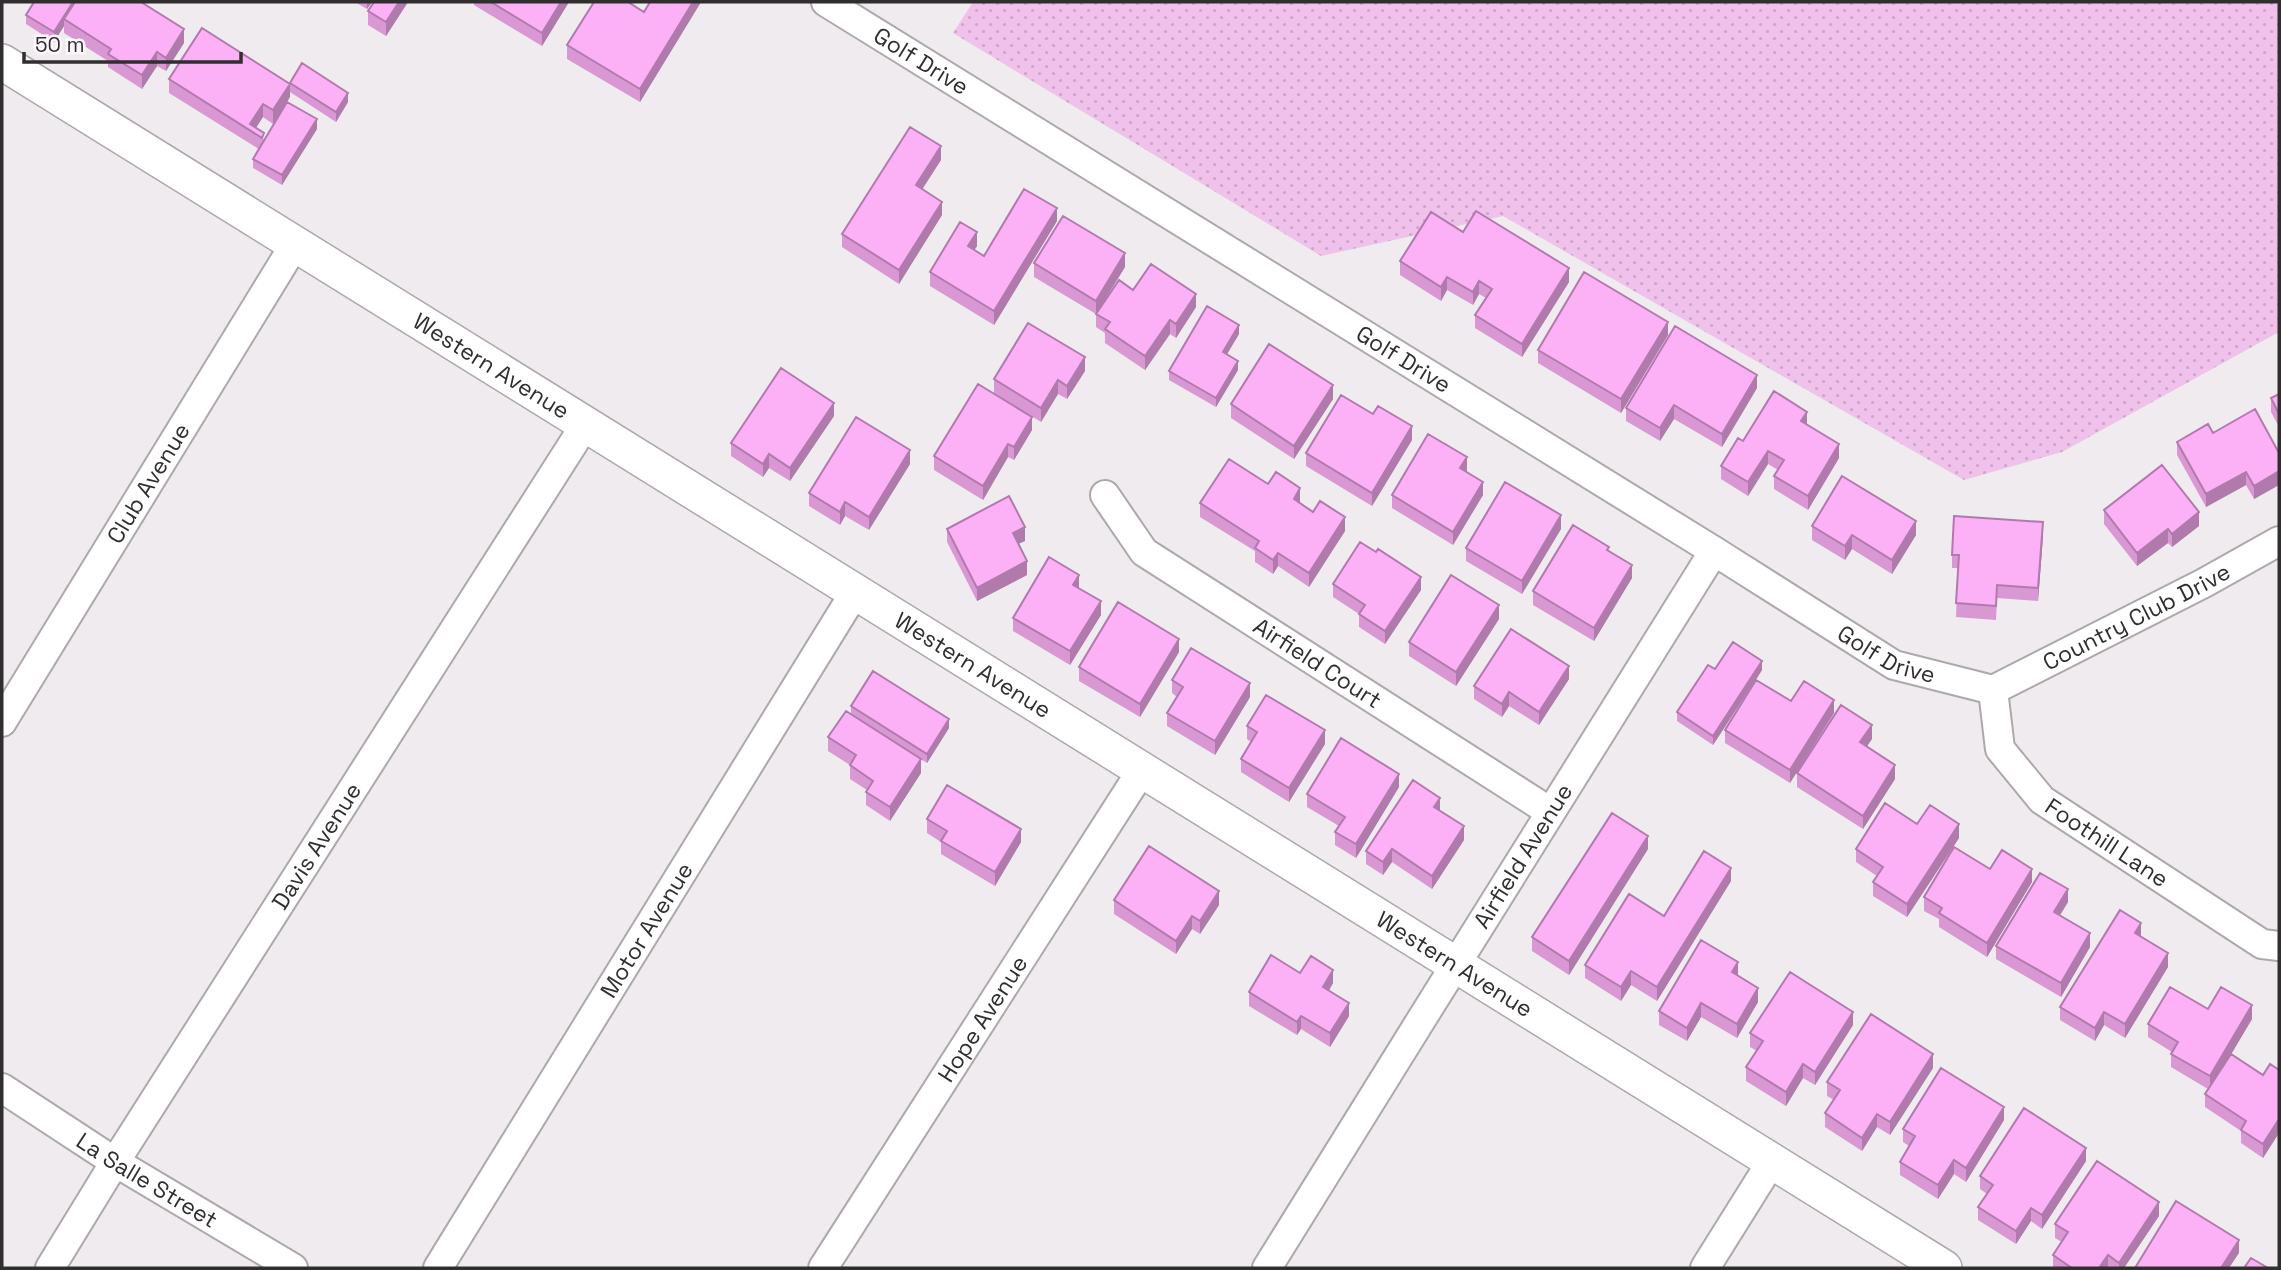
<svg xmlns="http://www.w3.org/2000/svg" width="2281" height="1270" viewBox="0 0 2281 1270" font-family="'Space Grotesk',sans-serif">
<defs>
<pattern id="grass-dots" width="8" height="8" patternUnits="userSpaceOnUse" patternTransform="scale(1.75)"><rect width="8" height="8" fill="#efc1eb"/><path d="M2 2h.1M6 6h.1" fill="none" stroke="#cda6ca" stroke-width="1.8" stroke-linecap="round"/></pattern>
</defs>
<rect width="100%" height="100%" fill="#f0ebef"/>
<path fill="url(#grass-dots)" d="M973,2H2279V332L2062,452L1964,480L1503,216L1321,256L953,33Z"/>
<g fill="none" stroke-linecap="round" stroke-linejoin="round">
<g stroke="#aca8ac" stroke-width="32">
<g id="minor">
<path id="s1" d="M826,2L1714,551L1894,665L1993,690"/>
<path id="s2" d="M1105,495L1144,552L1549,811"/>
<path id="s3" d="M1993,690L2000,749L2042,800L2262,944L2279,946"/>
<path id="s4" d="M1993,690L2204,583L2279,541"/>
<path id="s5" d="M2,722L295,244"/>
<path id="s6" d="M2,1088L115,1162L293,1268"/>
<path id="s7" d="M50,1268L115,1162L585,425"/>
<path id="s8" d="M438,1268L855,592"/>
<path id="s9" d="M823,1268L1142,770"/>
<path id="s10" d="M1267,1268C1416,1029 1563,789 1714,551"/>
<path d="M1705,1268L1772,1161"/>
</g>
</g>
<g stroke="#aca8ac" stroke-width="38">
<g id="tertiary">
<path id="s11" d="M2,62L1944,1268"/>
</g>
</g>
<use href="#minor" stroke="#fff" stroke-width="28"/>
<use href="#tertiary" stroke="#fff" stroke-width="35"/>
</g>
<path fill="#d997d3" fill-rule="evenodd" d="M34,2L184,43L166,71L157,66L142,89L108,67V61L64,33V26L54,42L26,24V15Z
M355,2H372L367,9Z
M408,2L386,36L368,25V11Z
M474,2H569L542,46L474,5Z
M650,2H701L640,102L567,59V45L644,12Z
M169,79L290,83L348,102L336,122L290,92V97L287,102L317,129L282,185L253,168V159L259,149L169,93ZM286,103L264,140L256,128L263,117L273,124Z
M941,160L922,189L942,215L899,284L842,247V234Z
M1057,221L994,325L930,286V272L977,246L974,250L984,256Z
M1400,261L1569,282L1522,357L1475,328V315L1486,298L1479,294L1473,305L1447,290L1441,301L1400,275Z
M1034,263L1125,267L1096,314L1034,277Z
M1196,307L1176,338L1170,334L1145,370L1105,343V333L1096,327V314Z
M1239,334L1227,354L1238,370L1216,407L1169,380V371Z
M1668,335L1621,413L1538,363V350Z
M1085,371L1067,399L1058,394L1041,422L994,393V379Z
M1757,388L1722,447L1674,419L1660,441L1626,421V408Z
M2279,394V427L2271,412V398Z
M1333,399L1294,459L1231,418V404Z
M1373,414L1412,440L1372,506L1306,466V453Z
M834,416L790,481L769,468L763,477L731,456V443Z
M1807,425L1839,458L1808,510L1774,489V476L1778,470L1768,464L1748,496L1721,479V466L1743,441Z
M1032,430L1014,460L1008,457L983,500L934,470V456Z
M2213,433L2279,453V485L2254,499L2246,485L2206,507L2177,455V442Z
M910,464L869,530L845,516L840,525L809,506V493Z
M1467,471L1466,472L1483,495L1453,545L1392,508V495Z
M1268,484L1300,502V503L1345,531L1309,587L1278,566L1273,574L1255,562V551L1200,517V503Z
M2104,510L2199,526L2172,547L2168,543L2137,566L2104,524Z
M1812,526L1916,535L1892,574L1852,549L1845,560L1812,540Z
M947,529L1025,541L1018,544L1027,575L977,601L947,542Z
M1561,529L1522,594L1466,561V548Z
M2043,536L2038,601L1997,598L1996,620L1956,617L1958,568H1952V555Z
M1609,551L1632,578L1594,641L1533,605V591Z
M1376,552L1421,590L1385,644L1359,627V614L1333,597V584Z
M1101,615L1070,665L1013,631V618Z
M1499,619L1456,686L1409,656V642Z
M1179,652L1140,717L1079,681V667Z
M1715,669L1762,670L1756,680L1791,701L1834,713L1790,783L1725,743V730L1753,684L1713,745L1677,721V712Z
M1569,679L1539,725L1509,706L1502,717L1474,699V686Z
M1172,680L1250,697L1215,755L1167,726V713L1177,697L1172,693Z
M851,706L949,728L927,763L919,758L921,773L890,821L866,805V792L867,790L850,779V765L828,751V737L851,714Z
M1247,726L1325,744L1289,802L1241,772V759L1251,742L1247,739Z
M1872,739L1867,746L1895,779L1863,829L1797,787V773Z
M1399,787L1356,858L1335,845V832L1339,826L1307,807V794Z
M1440,810L1464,840L1432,889L1392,862L1383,875L1366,864V851Z
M927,819L1021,842L995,886L941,854V842L927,833Z
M1917,824L1959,838L1907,917L1873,896V882L1877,876L1856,862V849Z
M1648,849L1569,975L1532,951V937Z
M1990,869L2032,882L1987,957L1939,927V919L1924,911V897Z
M1731,881L1657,1001L1631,985L1621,1001L1585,978V965L1664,916Z
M1114,900L1219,905L1200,934L1192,929L1176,954L1114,914Z
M2068,902L2060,915L2090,947L2061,997L1996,959V946Z
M2141,936L2168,967L2125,1038L2104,1025L2095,1041L2060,1020V1007Z
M1300,973L1333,983L1329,991L1349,1016L1330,1047L1301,1029L1297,1035L1249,1006V992Z
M1738,976L1758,1002L1737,1038L1701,1017L1687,1041L1659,1025V1011Z
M2208,1009L2252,1019L2230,1056L2263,1075L2279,1070V1133L2263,1158L2241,1143V1131L2205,1107V1094L2208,1089L2171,1067V1054L2172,1052L2148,1037V1024Z
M1853,1025L1815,1085L1803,1078L1786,1106L1746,1081V1067L1757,1051L1750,1047V1033Z
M1933,1068L1890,1135L1877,1127L1862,1151L1825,1127V1113L1834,1100L1827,1096V1082Z
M2004,1120L1966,1182L1954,1174L1938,1199L1900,1175V1162L1909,1146L1903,1142V1129Z
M2086,1161L2042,1229L2031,1221L2016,1244L1978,1220V1207L1987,1194L1980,1189V1176Z
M2159,1216L2124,1268H2053V1255L2062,1242L2055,1238V1224Z"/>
<path fill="#b07bac" d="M73,2H78L64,19V26L54,42V32Z
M367,2H372L367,9Z
M399,2H408L386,36V22Z
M561,2H569L542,46V33Z
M693,2H701L640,102V89Z
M184,29V43L166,71V58Z
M157,52V66L142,89V75Z
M290,84V97L273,124V110Z
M348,93V102L336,122V112Z
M263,104V117L253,132L250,124Z
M317,119V129L282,185V175Z
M941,146V160L916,199V185Z
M942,202V215L899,284V270Z
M1057,208V221L994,325V311Z
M977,232V246L968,260V246Z
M1125,253V267L1096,314V301Z
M1569,268V282L1522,357V344Z
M1447,277V290L1441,301V287Z
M1479,281V294L1473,305V292Z
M1196,294V307L1176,338V324Z
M1170,320V334L1145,370V356Z
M1668,322V335L1621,413V399Z
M1239,325V334L1223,361V352Z
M1085,357V371L1067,399V386Z
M1238,361V370L1216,407V398Z
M1757,375V388L1722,447V434Z
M1058,380V394L1041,422V408Z
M1333,385V399L1294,459V446Z
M834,403V416L790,481V468Z
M1674,405V419L1660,441V428Z
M1807,412V425L1801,421Z
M1032,417V430L1014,460V447Z
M1412,426V440L1372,506V493Z
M1008,444V457L983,500V486Z
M1839,444V458L1808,510V496Z
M910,450V464L869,530V517Z
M1768,451V464L1748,496V482Z
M769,454V468L763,477V464Z
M1467,457V471L1460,482V468Z
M2279,471V485L2254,499V486Z
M2246,472V485L2206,507V494Z
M1483,482V495L1453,545V532Z
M1300,488V502L1294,513V499Z
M845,502V516L840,525V512Z
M2199,512V526L2172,547V534Z
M1561,515V529L1522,594V581Z
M1345,517V531L1309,587V573Z
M1916,521V535L1892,574V560Z
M2043,522V536L2038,601V588Z
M1025,527V541L1013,546V533Z
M2168,529V543L2137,566V553Z
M1852,535V549L1845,560V546Z
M1278,553V566L1273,574V560Z
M1027,561V575L977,601V588Z
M1632,565V578L1594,641V628Z
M1079,575V589L1073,585Z
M1421,577V590L1385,644V631Z
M1101,601V615L1070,665V651Z
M1499,605V619L1456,686V672Z
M1179,639V652L1140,717V704Z
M1762,661V670L1713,745V736Z
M1569,666V679L1539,725V712Z
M1250,683V697L1215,755V741Z
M1509,692V706L1502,717V704Z
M1834,700V713L1790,783V770Z
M949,719V728L927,763V754Z
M1872,725V739L1860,756V742Z
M1325,730V744L1289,802V788Z
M921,759V773L890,821V807Z
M1895,765V779L1863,829V816Z
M1399,774V787L1356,858V844Z
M1440,798V811L1434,807Z
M1959,824V838L1907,917V904Z
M1464,826V840L1432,889V876Z
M1021,829V842L995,886V872Z
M1648,836V849L1569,975V961Z
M1392,849V862L1383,875V862Z
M1731,868V881L1657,1001V987Z
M2032,869V882L1987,957V943Z
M2068,889V902L2054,925V912Z
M1219,891V905L1200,934V921Z
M1192,916V929L1176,954V941Z
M2141,923V936L2135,933Z
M2090,933V947L2061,997V983Z
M2168,953V967L2125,1038V1024Z
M1738,962V976L1732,972Z
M1333,970V983L1323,1000V987Z
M1631,971V985L1621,1001V987Z
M1758,988V1002L1737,1038V1024Z
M1349,1003V1016L1330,1047V1033Z
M1701,1003V1017L1687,1041V1028Z
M2252,1005V1019L2210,1090V1076Z
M1853,1012V1025L1815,1085V1072Z
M2104,1012V1025L2095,1041V1028Z
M1301,1016V1029L1297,1035V1022Z
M1933,1054V1068L1890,1135V1122Z
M1803,1064V1078L1786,1106V1092Z
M2004,1107V1120L1966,1182V1168Z
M1877,1114V1127L1862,1151V1138Z
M2279,1119V1133L2263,1158V1144Z
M2086,1148V1161L2042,1229V1215Z
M1954,1160V1174L1938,1199V1185Z
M2159,1202V1216L2124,1268H2119V1263Z
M2031,1208V1221L2016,1244V1231Z
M2239,1240V1253L2229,1268H2221Z
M2108,1255V1268H2099Z"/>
<path fill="#fcb0f5" stroke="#b07bac" stroke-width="2" d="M34,2H73L54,32L26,15Z
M75,2H141L184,29L166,58L157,52L142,75L108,54L111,49L64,19Z
M374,2H399L386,22L368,11Z
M491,2H561L542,33Z
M594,2H628L644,12L650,2H693L640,89L567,45Z
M202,28L290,84L273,110L263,104L250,124L264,133L262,138L169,79Z
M302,63L348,93L336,112L290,83Z
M287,102L317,119L282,175L253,159Z
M910,127L941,146L916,185L942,202L899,270L842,234Z
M1024,189L1057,208L994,311L930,272L960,222L977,232L968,246L984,256Z
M1476,211L1569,268L1522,344L1475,315L1492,289L1479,281L1473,292L1447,277L1441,287L1400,261L1431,212L1463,232Z
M1063,216L1125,253L1096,301L1034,263Z
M1151,264L1196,294L1176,324L1170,320L1145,356L1105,329L1110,322L1096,314L1119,280L1133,290Z
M1584,272L1668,322L1621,399L1538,350Z
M1207,306L1239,325L1223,352L1238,361L1216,398L1169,371Z
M1028,323L1085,357L1067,386L1058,380L1041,408L994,379Z
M1675,326L1757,375L1722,434L1674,405L1660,428L1626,408Z
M1269,344L1333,385L1294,446L1231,404Z
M781,368L834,403L790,468L769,454L763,464L731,443Z
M978,384L1032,417L1014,447L1008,444L983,486L934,456Z
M1774,391L1807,412L1801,421L1839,444L1808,496L1774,476L1784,460L1768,451L1748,482L1721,466L1738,438L1743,441Z
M2279,394V414L2271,398Z
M1341,395L1373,414L1378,406L1412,426L1372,493L1306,453Z
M2255,409L2279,453V471L2254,486L2246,472L2206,494L2177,442L2208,424L2213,433Z
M856,417L910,450L869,517L845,502L840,512L809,493Z
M1428,434L1467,457L1460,468L1483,482L1453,532L1392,495Z
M1229,459L1268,484L1276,472L1300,488L1294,499L1313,512L1320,501L1345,517L1309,573L1278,553L1273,560L1255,548L1259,541L1200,503Z
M2162,465L2199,512L2172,534L2168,529L2137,553L2104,510Z
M1842,476L1916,521L1892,560L1852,535L1845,546L1812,526Z
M1505,482L1561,515L1522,581L1466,548Z
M1009,496L1025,527L1013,533L1027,561L977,588L947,529Z
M1954,516L2043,522L2038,588L1997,585L1996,606L1956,603L1959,555H1952Z
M1573,525L1609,547L1607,550L1632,565L1594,628L1533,591Z
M1360,542L1376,552L1378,549L1421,577L1385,631L1359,614L1365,605L1333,584Z
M1049,557L1079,575L1073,585L1101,601L1070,651L1013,618Z
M1451,575L1499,605L1456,672L1409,642Z
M1118,602L1179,639L1140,704L1079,667Z
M1511,629L1569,666L1539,712L1509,692L1502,704L1474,686Z
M1733,642L1762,661L1713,736L1677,712L1708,665L1715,669Z
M1191,648L1250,683L1215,741L1167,713L1183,687L1172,680Z
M873,671L949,719L927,754L851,706Z
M1756,680L1791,701L1804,681L1834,700L1790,770L1725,730Z
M1266,695L1325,730L1289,788L1241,759L1257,732L1247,726Z
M1841,705L1872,725L1860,742L1895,765L1863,816L1797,773Z
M846,711L921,759L890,807L866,792L873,781L850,765L856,755L828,737Z
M1341,738L1399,774L1356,844L1335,832L1345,817L1307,794Z
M1413,780L1440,798L1434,807L1464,826L1432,876L1392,849L1383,862L1366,851Z
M947,785L1021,829L995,872L941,841L947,831L927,819Z
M1885,803L1917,824L1930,805L1959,824L1907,904L1873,882L1883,867L1856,849Z
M1612,813L1648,836L1569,961L1532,937Z
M1149,846L1219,891L1200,921L1192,916L1176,941L1114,900Z
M1954,847L1990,869L2002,850L2032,869L1987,943L1939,913L1942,908L1924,897Z
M1704,851L1731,868L1657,987L1631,971L1621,987L1585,965L1629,894L1664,916Z
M2040,873L2068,889L2054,912L2090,933L2061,983L1996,946Z
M2120,910L2141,923L2135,933L2168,953L2125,1024L2104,1012L2095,1028L2060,1007Z
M1701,940L1738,962L1732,972L1758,988L1737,1024L1701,1003L1687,1028L1659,1011Z
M1271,955L1300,973L1311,956L1333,970L1323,987L1349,1003L1330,1033L1301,1016L1297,1022L1249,992Z
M1790,972L1853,1012L1815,1072L1803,1064L1786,1092L1746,1067L1763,1041L1750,1033Z
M2170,987L2208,1009L2221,987L2252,1005L2210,1076L2171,1054L2178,1042L2148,1024Z
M1871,1014L1933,1054L1890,1122L1877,1114L1862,1138L1825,1113L1840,1090L1827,1082Z
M2231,1054L2263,1075L2270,1064L2279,1070V1119L2263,1144L2241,1130L2246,1121L2205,1094Z
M1941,1068L2004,1107L1966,1168L1954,1160L1938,1185L1900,1162L1915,1136L1903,1129Z
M2024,1108L2086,1148L2042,1215L2031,1208L2016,1231L1978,1207L1993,1185L1980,1176Z
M2097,1161L2159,1202L2119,1263L2108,1255L2099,1268H2072L2053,1255L2068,1232L2055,1224Z
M2176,1201L2239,1240L2221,1268H2135Z
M2251,1258L2268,1268H2244Z"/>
<g text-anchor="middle" stroke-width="6" stroke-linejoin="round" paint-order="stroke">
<g font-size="23" fill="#302e2f" stroke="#fdf8fd">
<text dy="8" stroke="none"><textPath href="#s1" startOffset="112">Golf Drive</textPath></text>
<text dy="8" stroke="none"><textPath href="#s1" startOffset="679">Golf Drive</textPath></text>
<text dy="8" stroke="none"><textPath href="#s11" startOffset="576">Western Avenue</textPath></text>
<text dy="8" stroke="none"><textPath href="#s5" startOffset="280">Club Avenue</textPath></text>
<text dy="8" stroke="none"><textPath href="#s4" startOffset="161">Country Club Drive</textPath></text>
<text dy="8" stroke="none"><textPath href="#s1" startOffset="1246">Golf Drive</textPath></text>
<text dy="8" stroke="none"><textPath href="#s2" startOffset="275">Airfield Court</textPath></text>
<text dy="8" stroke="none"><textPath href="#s11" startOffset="1143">Western Avenue</textPath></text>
<text dy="8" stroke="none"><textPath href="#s3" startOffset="203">Foothill Lane</textPath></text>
<text dy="8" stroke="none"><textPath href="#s7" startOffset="499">Davis Avenue</textPath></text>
<text dy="8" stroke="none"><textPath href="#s10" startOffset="485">Airfield Avenue</textPath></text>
<text dy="8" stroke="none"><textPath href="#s8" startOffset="397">Motor Avenue</textPath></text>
<text dy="8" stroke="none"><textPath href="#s11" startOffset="1710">Western Avenue</textPath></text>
<text dy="8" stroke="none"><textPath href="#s9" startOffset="296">Hope Avenue</textPath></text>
<text dy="8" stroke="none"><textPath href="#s6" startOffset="172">La Salle Street</textPath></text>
</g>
</g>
<rect width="2281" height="1270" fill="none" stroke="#302e2f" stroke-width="7"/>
<path d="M24 52v10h217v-10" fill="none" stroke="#302e2f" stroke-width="3.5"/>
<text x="35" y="52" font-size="21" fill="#302e2f" stroke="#fdf8fd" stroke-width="5" paint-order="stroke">50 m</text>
</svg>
